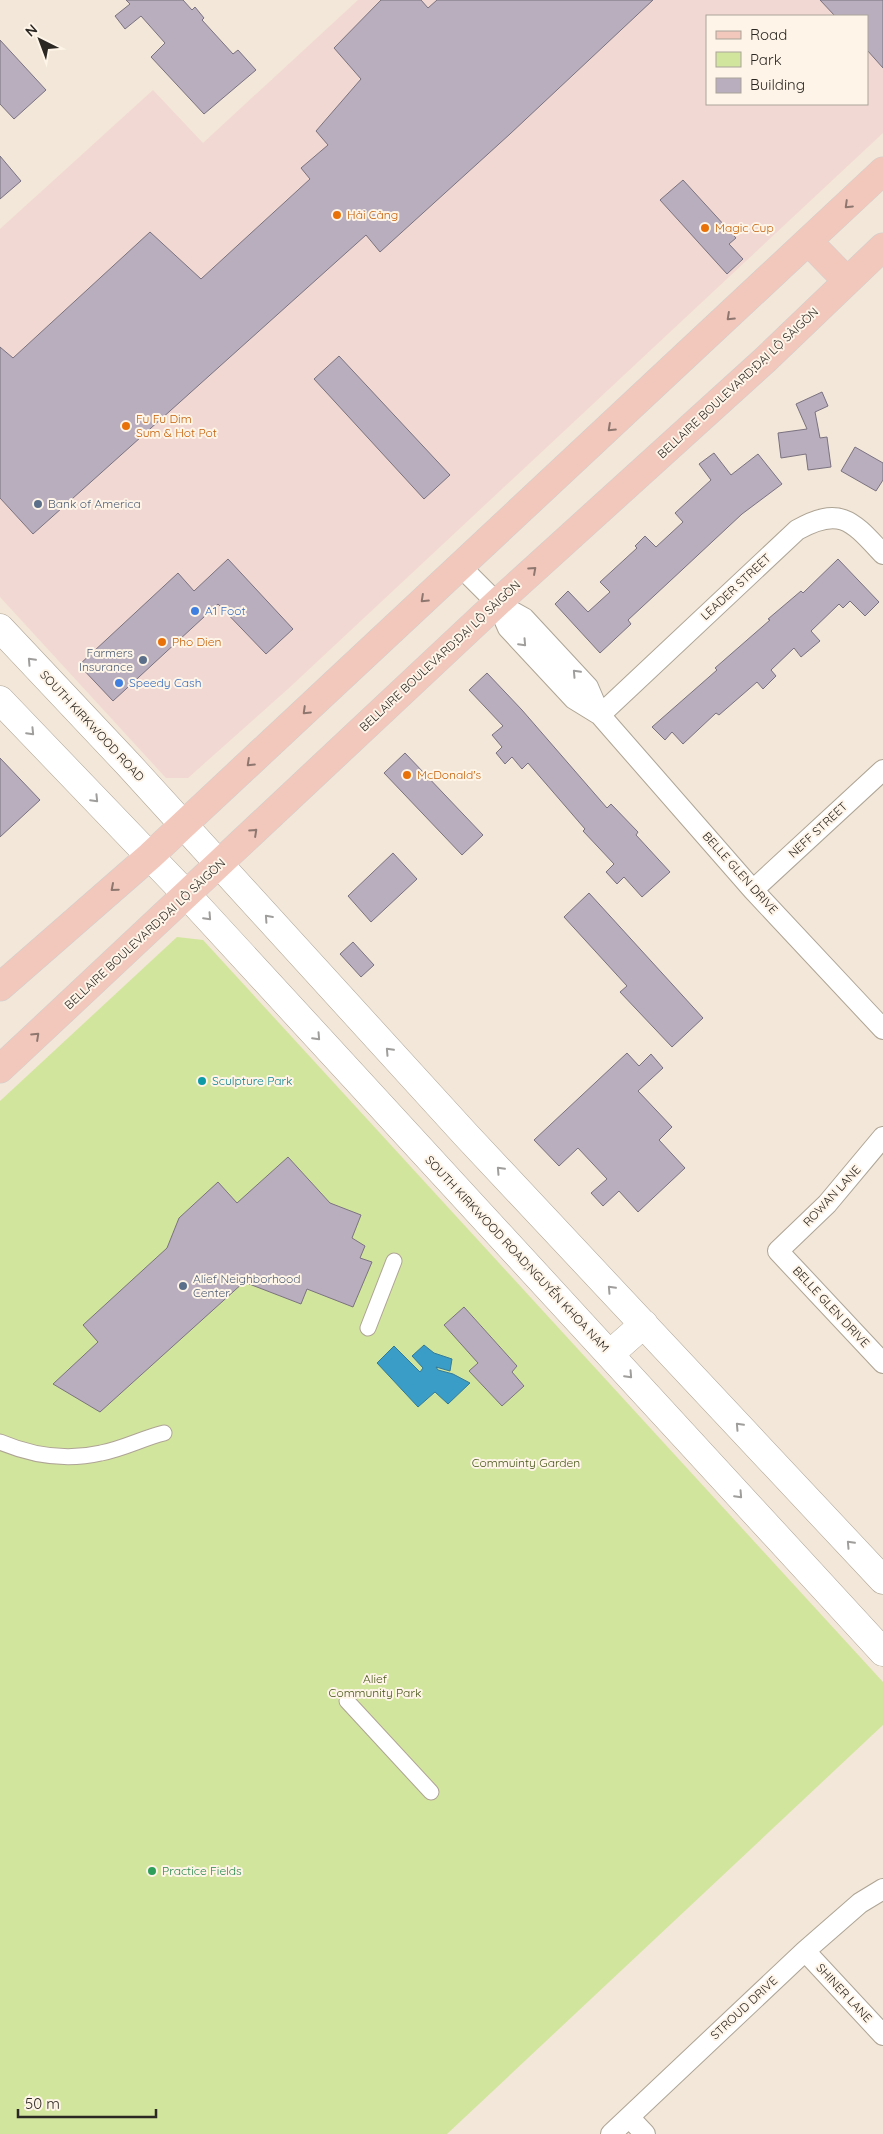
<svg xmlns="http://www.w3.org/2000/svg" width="883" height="2134" viewBox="0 0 883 2134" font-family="Quicksand,sans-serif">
<rect width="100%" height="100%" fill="#f2e7d8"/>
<path fill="#f2d8d2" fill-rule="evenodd" d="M358,0H883V133L289,688L188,778H166L0,597V229L153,90L203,143ZM707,16H867V104H707Z"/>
<path fill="#d2e59d" d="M177,937L203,940L883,1682V1725L447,2134H0V1101Z"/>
<path fill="#399dc8" stroke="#357a96" d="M424,1345L434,1353L452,1359L450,1371L436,1367L438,1370L453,1374L470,1383L448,1404L435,1392L418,1407L377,1363L394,1346L420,1372L423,1368L412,1356Z"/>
<path fill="#b8aebd" stroke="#7b7280" d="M126,0H183L192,10L195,7L204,18L202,20L233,54L238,50L256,70L204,114L151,57L165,43L141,16L125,29L115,16L130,4Z
M381,0H421L428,8L437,0H653L510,134L380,252L366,235L33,534L0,498V347L13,358L150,232L201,279L310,179L301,168L328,145L316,131L361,79L334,48Z
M820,0H883V68L867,50V16H835Z
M0,40L46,90L14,119L0,104Z
M0,156L21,181L0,199Z
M683,180L736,238L729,244L743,259L727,274L660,200Z
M339,356L450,475L424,499L314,379Z
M822,392L828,406L815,412L820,438L827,437L831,467L808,470L806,454L781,458L778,433L807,429L796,404Z
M855,447L883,463V480L876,491L841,471Z
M714,453L731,475L758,454L782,484L742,514L669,582L628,620L631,624L600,653L555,604L568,591L588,612L610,592L600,582L637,548L635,546L645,536L656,547L683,522L675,513L711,480L699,464Z
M228,559L293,629L266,654L218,604L113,701L79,665L178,573L194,591Z
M838,559L879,602L865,616L850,601L843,608L839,604L811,631L820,641L801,657L794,648L771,670L776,676L763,689L757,682L719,715L716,713L683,744L672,732L665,740L652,727L717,670L715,668L770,620L768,619L801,591L803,593Z
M487,673L522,710L607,808L611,804L638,832L636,835L670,872L642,897L624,877L617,884L606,872L614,864L583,831L585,829L528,763L522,769L512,757L505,764L496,753L502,747L492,735L503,726L469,690Z
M405,753L483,835L462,855L384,773Z
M0,758L40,800L0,837Z
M393,853L417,879L371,922L348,896Z
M589,893L703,1018L672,1047L620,992L627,986L564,917Z
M353,942L374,965L361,977L340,954Z
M627,1053L639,1066L651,1054L663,1068L638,1091L672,1127L659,1140L685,1168L638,1212L619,1191L603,1206L591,1193L607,1179L578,1148L559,1166L534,1140Z
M288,1157L330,1203L361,1215L352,1238L365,1246L360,1258L372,1262L353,1307L307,1289L301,1304L244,1282L100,1412L53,1384L98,1342L83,1325L167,1248L179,1218L218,1182L237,1203Z
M464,1307L517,1366L512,1372L524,1386L502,1406L469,1371L478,1363L444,1325Z"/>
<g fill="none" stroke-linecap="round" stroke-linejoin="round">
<g stroke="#aea495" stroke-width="17">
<path id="pedestrian" d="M368,1328L394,1261
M0,1442C33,1456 66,1461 101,1453C123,1449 143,1438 164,1433
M347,1701L431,1792"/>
</g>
<g stroke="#aea495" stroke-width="22">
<path id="minor" d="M460,566L497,603L524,618L588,687L600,715L753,890L883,1029
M497,603L508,628L574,699L600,715
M600,715L797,530C841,505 853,522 883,554
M753,890L883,770
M883,1137L827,1204L778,1251L883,1363
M805,1951L883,2035
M629,2117L645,2134
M611,2134L805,1951L860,1903L883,1889"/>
</g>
<g stroke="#aea495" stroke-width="29">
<path id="secondary" d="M0,628L128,764L466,1135L883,1580
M0,700L187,895L883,1652
M610,1354L644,1324"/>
</g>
<g stroke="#d0cfce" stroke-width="29">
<path id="primary" d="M809,242L847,281
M0,987L150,856L883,171
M0,1069L497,603L765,360L883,247"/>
</g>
<use href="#pedestrian" stroke="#fff" stroke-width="15"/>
<use href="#minor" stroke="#fff" stroke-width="20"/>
<use href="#secondary" stroke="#fff" stroke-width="28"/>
<use href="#primary" stroke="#f2c7bc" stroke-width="28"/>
</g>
<defs><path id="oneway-chevron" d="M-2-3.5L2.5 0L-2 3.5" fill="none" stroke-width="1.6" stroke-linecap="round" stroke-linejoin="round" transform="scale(1.25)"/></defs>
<g stroke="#8e776f">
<use href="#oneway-chevron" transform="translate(848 205) rotate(136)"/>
<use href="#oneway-chevron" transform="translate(730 317) rotate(137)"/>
<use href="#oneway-chevron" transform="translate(611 428) rotate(137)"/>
<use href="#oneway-chevron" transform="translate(533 570) rotate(-42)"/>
<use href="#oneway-chevron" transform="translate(424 599) rotate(137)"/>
<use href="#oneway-chevron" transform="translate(306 711) rotate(136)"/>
<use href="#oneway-chevron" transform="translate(250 763) rotate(137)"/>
<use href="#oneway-chevron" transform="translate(254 832) rotate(-43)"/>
<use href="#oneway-chevron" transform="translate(114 888) rotate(139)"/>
<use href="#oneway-chevron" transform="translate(36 1036) rotate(-43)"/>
</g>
<g stroke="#a09e9c">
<use href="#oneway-chevron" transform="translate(523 643) rotate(47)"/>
<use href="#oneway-chevron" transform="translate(31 661) rotate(-133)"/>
<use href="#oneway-chevron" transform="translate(576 673) rotate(-133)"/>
<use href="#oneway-chevron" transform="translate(31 732) rotate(46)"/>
<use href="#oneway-chevron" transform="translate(95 799) rotate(46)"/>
<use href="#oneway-chevron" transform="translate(208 917) rotate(47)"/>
<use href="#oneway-chevron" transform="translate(268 918) rotate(-132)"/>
<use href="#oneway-chevron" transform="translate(317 1037) rotate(47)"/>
<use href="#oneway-chevron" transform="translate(389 1051) rotate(-133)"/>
<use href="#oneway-chevron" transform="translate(500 1170) rotate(-133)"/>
<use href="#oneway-chevron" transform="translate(611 1289) rotate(-133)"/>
<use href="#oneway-chevron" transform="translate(629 1375) rotate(47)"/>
<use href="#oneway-chevron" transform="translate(739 1426) rotate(-133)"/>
<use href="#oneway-chevron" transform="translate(739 1495) rotate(47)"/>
<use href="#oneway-chevron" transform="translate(850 1544) rotate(-133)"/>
</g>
<g fill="#e8710a" stroke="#fef5e8" stroke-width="2">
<circle cx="337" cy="215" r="5"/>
<circle cx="705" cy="228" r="5"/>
<circle cx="126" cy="426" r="5"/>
<circle cx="162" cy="642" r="5"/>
<circle cx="407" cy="775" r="5"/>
</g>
<g fill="#5c6f8a" stroke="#fef5e8" stroke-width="2">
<circle cx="38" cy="504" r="5"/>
<circle cx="143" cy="660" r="5"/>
<circle cx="183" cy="1286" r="5"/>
</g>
<g fill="#3f7fe0" stroke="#fef5e8" stroke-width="2">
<circle cx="195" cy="611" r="5"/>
<circle cx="119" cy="683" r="5"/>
</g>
<circle fill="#0f9aa8" stroke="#fef5e8" stroke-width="2" cx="202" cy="1081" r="5"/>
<circle fill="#2e9e5b" stroke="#fef5e8" stroke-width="2" cx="152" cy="1871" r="5"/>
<g text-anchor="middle" stroke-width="4" stroke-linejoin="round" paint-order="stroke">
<g font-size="12" fill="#c56008" stroke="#fef5e8" text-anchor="start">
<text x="347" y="219">Hải Cảng</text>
<text x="715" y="232">Magic Cup</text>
<text x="136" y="423">Fu Fu Dim<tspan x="136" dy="14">Sum &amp; Hot Pot</tspan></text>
<text x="172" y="646">Pho Dien</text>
<text x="417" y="779">McDonald's</text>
</g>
<g font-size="12" fill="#2b2722" stroke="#fef5e8">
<text transform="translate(738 383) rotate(-43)" y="4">BELLAIRE BOULEVARD;ĐẠI LỘ SÀIGÒN</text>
<text transform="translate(736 587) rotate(-43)" y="4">LEADER STREET</text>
<text transform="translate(440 656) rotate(-43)" y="4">BELLAIRE BOULEVARD;ĐẠI LỘ SÀIGÒN</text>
<text transform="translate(92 726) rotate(47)" y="4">SOUTH KIRKWOOD ROAD</text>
<text transform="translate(818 830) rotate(-43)" y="4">NEFF STREET</text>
<text transform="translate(740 873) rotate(48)" y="4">BELLE GLEN DRIVE</text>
<text transform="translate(145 934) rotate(-43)" y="4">BELLAIRE BOULEVARD;ĐẠI LỘ SÀIGÒN</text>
<text transform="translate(832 1196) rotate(-47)" y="4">ROWAN LANE</text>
<text transform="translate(517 1254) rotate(47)" y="4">SOUTH KIRKWOOD ROAD;NGUYỄN KHOA NAM</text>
<text transform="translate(831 1307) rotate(47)" y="4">BELLE GLEN DRIVE</text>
<text transform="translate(844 1993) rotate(47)" y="4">SHINER LANE</text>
<text transform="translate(744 2008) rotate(-43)" y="4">STROUD DRIVE</text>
</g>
<g font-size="12" fill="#4e5e75" stroke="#fef5e8" text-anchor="start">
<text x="48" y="508">Bank of America</text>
<text x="133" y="657" text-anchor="end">Farmers<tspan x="133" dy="14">Insurance</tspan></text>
<text x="193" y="1283">Alief Neighborhood<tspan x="193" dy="14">Center</tspan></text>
</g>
<g font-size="12" fill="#366cbe" stroke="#fef5e8" text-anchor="start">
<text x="205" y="615">A1 Foot</text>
<text x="129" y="687">Speedy Cash</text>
</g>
<g font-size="12" fill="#0d838f" stroke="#fef5e8" text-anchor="start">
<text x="212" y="1085">Sculpture Park</text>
</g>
<g font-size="12" fill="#49561a" stroke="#fef5e8">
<text x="526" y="1467">Commuinty Garden</text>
<text x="375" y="1683">Alief<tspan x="375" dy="14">Community Park</tspan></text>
</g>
<g font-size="12" fill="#27864d" stroke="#fef5e8" text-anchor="start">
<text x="162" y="1875">Practice Fields</text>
</g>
</g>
<rect x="706" y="15" width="162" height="90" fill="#fef5e8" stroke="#aaa399"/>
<rect x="716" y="31" width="25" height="8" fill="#f2c7bc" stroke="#aaa399"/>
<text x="750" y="40" font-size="15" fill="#2b2722">Road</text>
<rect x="716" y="52" width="25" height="15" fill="#d2e59d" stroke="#aaa399"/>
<text x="750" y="65" font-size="15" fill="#2b2722">Park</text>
<rect x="716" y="78" width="25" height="15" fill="#b8aebd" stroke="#aaa399"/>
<text x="750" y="90" font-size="15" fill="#2b2722">Building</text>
<g transform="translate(40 40) rotate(318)" stroke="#fef5e8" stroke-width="4" paint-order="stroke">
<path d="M0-4L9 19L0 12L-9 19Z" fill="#2b2722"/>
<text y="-8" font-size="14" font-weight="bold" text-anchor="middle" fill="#2b2722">N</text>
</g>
<path d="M18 2109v8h138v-8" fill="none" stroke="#2b2722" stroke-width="2.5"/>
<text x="25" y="2109" font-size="15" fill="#2b2722" stroke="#fef5e8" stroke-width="4" paint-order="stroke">50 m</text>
</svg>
